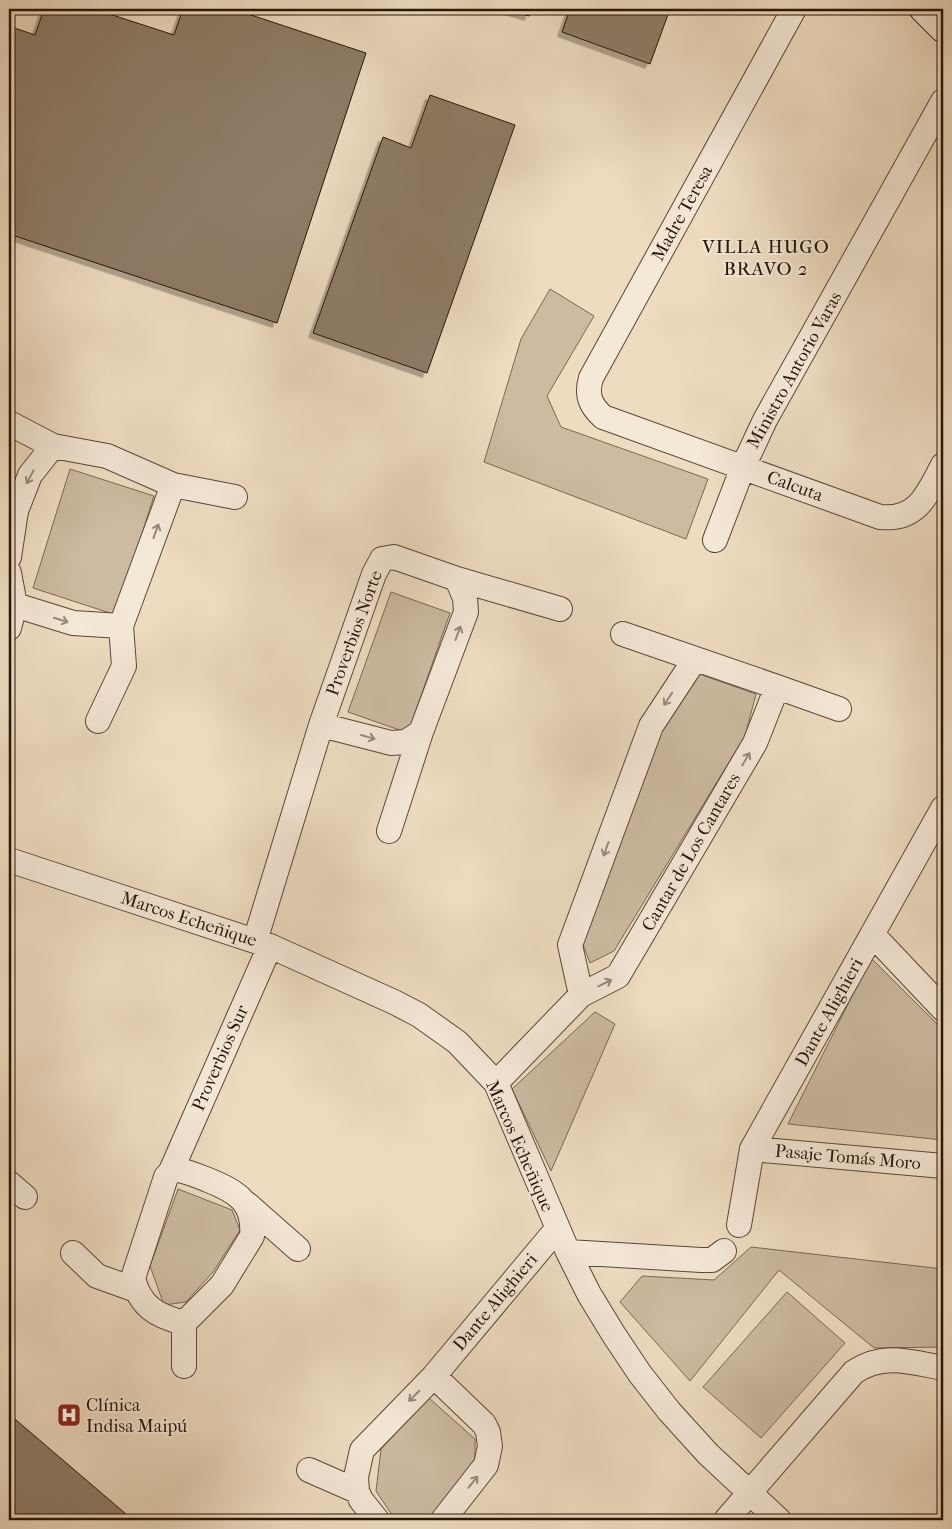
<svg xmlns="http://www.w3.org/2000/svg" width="952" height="1529" viewBox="0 0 952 1529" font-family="'IM FELL French Canon',serif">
<defs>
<filter id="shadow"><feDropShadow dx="-4.5" dy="4.5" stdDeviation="0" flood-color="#0004"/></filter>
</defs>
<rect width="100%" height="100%" fill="#eedcc1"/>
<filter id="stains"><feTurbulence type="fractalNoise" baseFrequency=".004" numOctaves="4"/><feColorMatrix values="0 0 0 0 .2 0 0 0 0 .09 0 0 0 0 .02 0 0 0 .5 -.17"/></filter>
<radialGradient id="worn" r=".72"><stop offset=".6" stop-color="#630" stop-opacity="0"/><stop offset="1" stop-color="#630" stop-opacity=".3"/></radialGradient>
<path fill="#ccbaa1" stroke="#7a6854" d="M550,289L594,316L547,396L561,427L708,479L686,539L484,462L521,339Z
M70,469L154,496L116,615L33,588Z
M391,592L450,613L408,733L348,712Z
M699,674L756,694L745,736L614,951L590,963L582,942L659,734Z
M871,958L943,1030V1140L788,1124Z
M595,1012L615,1024L551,1171L512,1089Z
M178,1189L232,1210L240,1230L213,1272L186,1302L164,1305L150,1266Z
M751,1247L943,1269V1347L874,1348L779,1270L690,1381L620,1302L642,1276L714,1280Z
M787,1292L845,1343L761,1438L703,1387Z
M429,1398L475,1439V1471L435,1520L394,1518L376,1491L381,1449Z"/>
<path fill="#8e7c68" stroke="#271507" filter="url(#shadow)" d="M44,9H94L174,35L183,9H233L366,53L277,323L9,234V26L35,35Z
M505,9H531L529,16Z
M570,9H670L650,64L562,32Z
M430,95L515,125L427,373L313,333L383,137L411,148Z
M9,1414L133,1520H9Z"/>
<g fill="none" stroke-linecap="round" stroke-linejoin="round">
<g stroke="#594736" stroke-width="26">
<path id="street" d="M794,9L591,378C586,395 590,405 603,417L880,517C918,521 928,493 943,465
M9,423L53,446
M173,485L235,497
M715,540L743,467L765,420L943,101
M9,557L16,511L30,475L53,446L107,456L173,485L121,626L73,623L15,605
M9,573L15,605L9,628
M457,579L560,609
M623,634L777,687L755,743L618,976L581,995L570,945L651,726L695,659
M777,687L839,709
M98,721L124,666L121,626
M389,831L421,732
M9,860L270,946L394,1002L419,1015L457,1042L496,1083L568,1252L589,1294L614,1335L640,1374L669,1411L708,1454L779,1520
M873,935L943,1009
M255,941L321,725L374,574L382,559L394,557L457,579L465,598L466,612L421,732L406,742L391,743L321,725
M496,1083L581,995
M752,1149L943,1166
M178,1170C189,1172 198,1176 208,1180C236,1191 255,1202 252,1236L222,1285L184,1323C157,1316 140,1307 133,1278L166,1177L171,1171Z
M171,1171L270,946
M9,1183L25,1197
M247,1204L298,1249
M739,1225L752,1149L943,808
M568,1252L701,1260H712L724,1251
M73,1253L97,1276L136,1290
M184,1366V1323
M434,1376L557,1229
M309,1470L357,1491
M377,1520L361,1500L357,1491L356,1477L362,1450L434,1376L484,1424L488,1432L490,1446L486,1465L443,1520
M726,1520L854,1372C883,1352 911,1362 943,1368"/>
</g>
<g stroke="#271507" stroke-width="30">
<path id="secondary" d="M924,9L943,28"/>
</g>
<use href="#street" stroke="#f4e8d7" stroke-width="24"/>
<use href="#secondary" stroke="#f4e8d7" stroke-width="28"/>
</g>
<defs><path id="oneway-shaft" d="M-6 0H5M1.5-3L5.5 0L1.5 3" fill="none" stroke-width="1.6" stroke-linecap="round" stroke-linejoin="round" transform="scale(1.25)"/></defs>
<g stroke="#988979">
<use href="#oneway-shaft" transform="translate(30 477) rotate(118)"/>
<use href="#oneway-shaft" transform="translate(156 531) rotate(-70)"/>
<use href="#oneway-shaft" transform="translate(61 620) rotate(17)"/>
<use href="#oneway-shaft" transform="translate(458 633) rotate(-70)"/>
<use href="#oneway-shaft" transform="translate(668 699) rotate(123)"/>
<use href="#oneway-shaft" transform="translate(368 737) rotate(15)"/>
<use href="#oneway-shaft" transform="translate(746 759) rotate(-60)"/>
<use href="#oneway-shaft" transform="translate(606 849) rotate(110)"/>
<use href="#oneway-shaft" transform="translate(605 983) rotate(-26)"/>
<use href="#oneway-shaft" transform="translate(414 1396) rotate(135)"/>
<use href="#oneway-shaft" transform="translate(473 1482) rotate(-51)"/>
</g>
<defs>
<g id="hospital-square" transform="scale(1.25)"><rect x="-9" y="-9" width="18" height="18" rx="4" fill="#8f2418" stroke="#f4e8d7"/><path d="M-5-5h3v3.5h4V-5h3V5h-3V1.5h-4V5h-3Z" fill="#fff"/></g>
</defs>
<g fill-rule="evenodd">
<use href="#hospital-square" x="69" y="1415"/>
</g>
<g text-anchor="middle" stroke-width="4" stroke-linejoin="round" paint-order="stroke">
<g font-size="18" fill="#271507" stroke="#f4e8d7">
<text transform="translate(682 213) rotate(-61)" y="6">Madre Teresa</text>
<text transform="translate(794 370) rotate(-61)" y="6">Ministro Antorio Varas</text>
<text transform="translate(795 486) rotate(20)" y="6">Calcuta</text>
<text transform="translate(354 633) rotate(-70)" y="6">Proverbios Norte</text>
<text transform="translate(691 852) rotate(-60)" y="6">Cantar de Los Cantares</text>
<text transform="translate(189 919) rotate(18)" y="6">Marcos Echeñique</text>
<text transform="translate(829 1012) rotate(-61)" y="6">Dante Alighieri</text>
<text transform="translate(220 1058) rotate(-66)" y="6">Proverbios Sur</text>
<text transform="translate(520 1146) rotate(66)" y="6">Marcos Echeñique</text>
<text transform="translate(848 1157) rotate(5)" y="6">Pasaje Tomás Moro</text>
<text transform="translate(495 1302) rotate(-50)" y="6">Dante Alighieri</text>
</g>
<g font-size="18" fill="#271507" stroke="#f4e8d7" text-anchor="start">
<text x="86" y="1411">Clínica<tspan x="86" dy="21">Indisa Maipú</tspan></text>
</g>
<g font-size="19" letter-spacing="1" fill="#271507" stroke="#f4e8d7">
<text x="766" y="253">VILLA HUGO<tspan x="766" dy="22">BRAVO 2</tspan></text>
</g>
</g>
<rect width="952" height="1529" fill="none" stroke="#eedcc1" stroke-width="30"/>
<rect x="10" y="10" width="932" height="1509" fill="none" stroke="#271507" stroke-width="2.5"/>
<rect x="15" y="15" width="922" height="1499" fill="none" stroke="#271507"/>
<rect width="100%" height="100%" filter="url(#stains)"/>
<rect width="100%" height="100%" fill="url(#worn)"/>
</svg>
